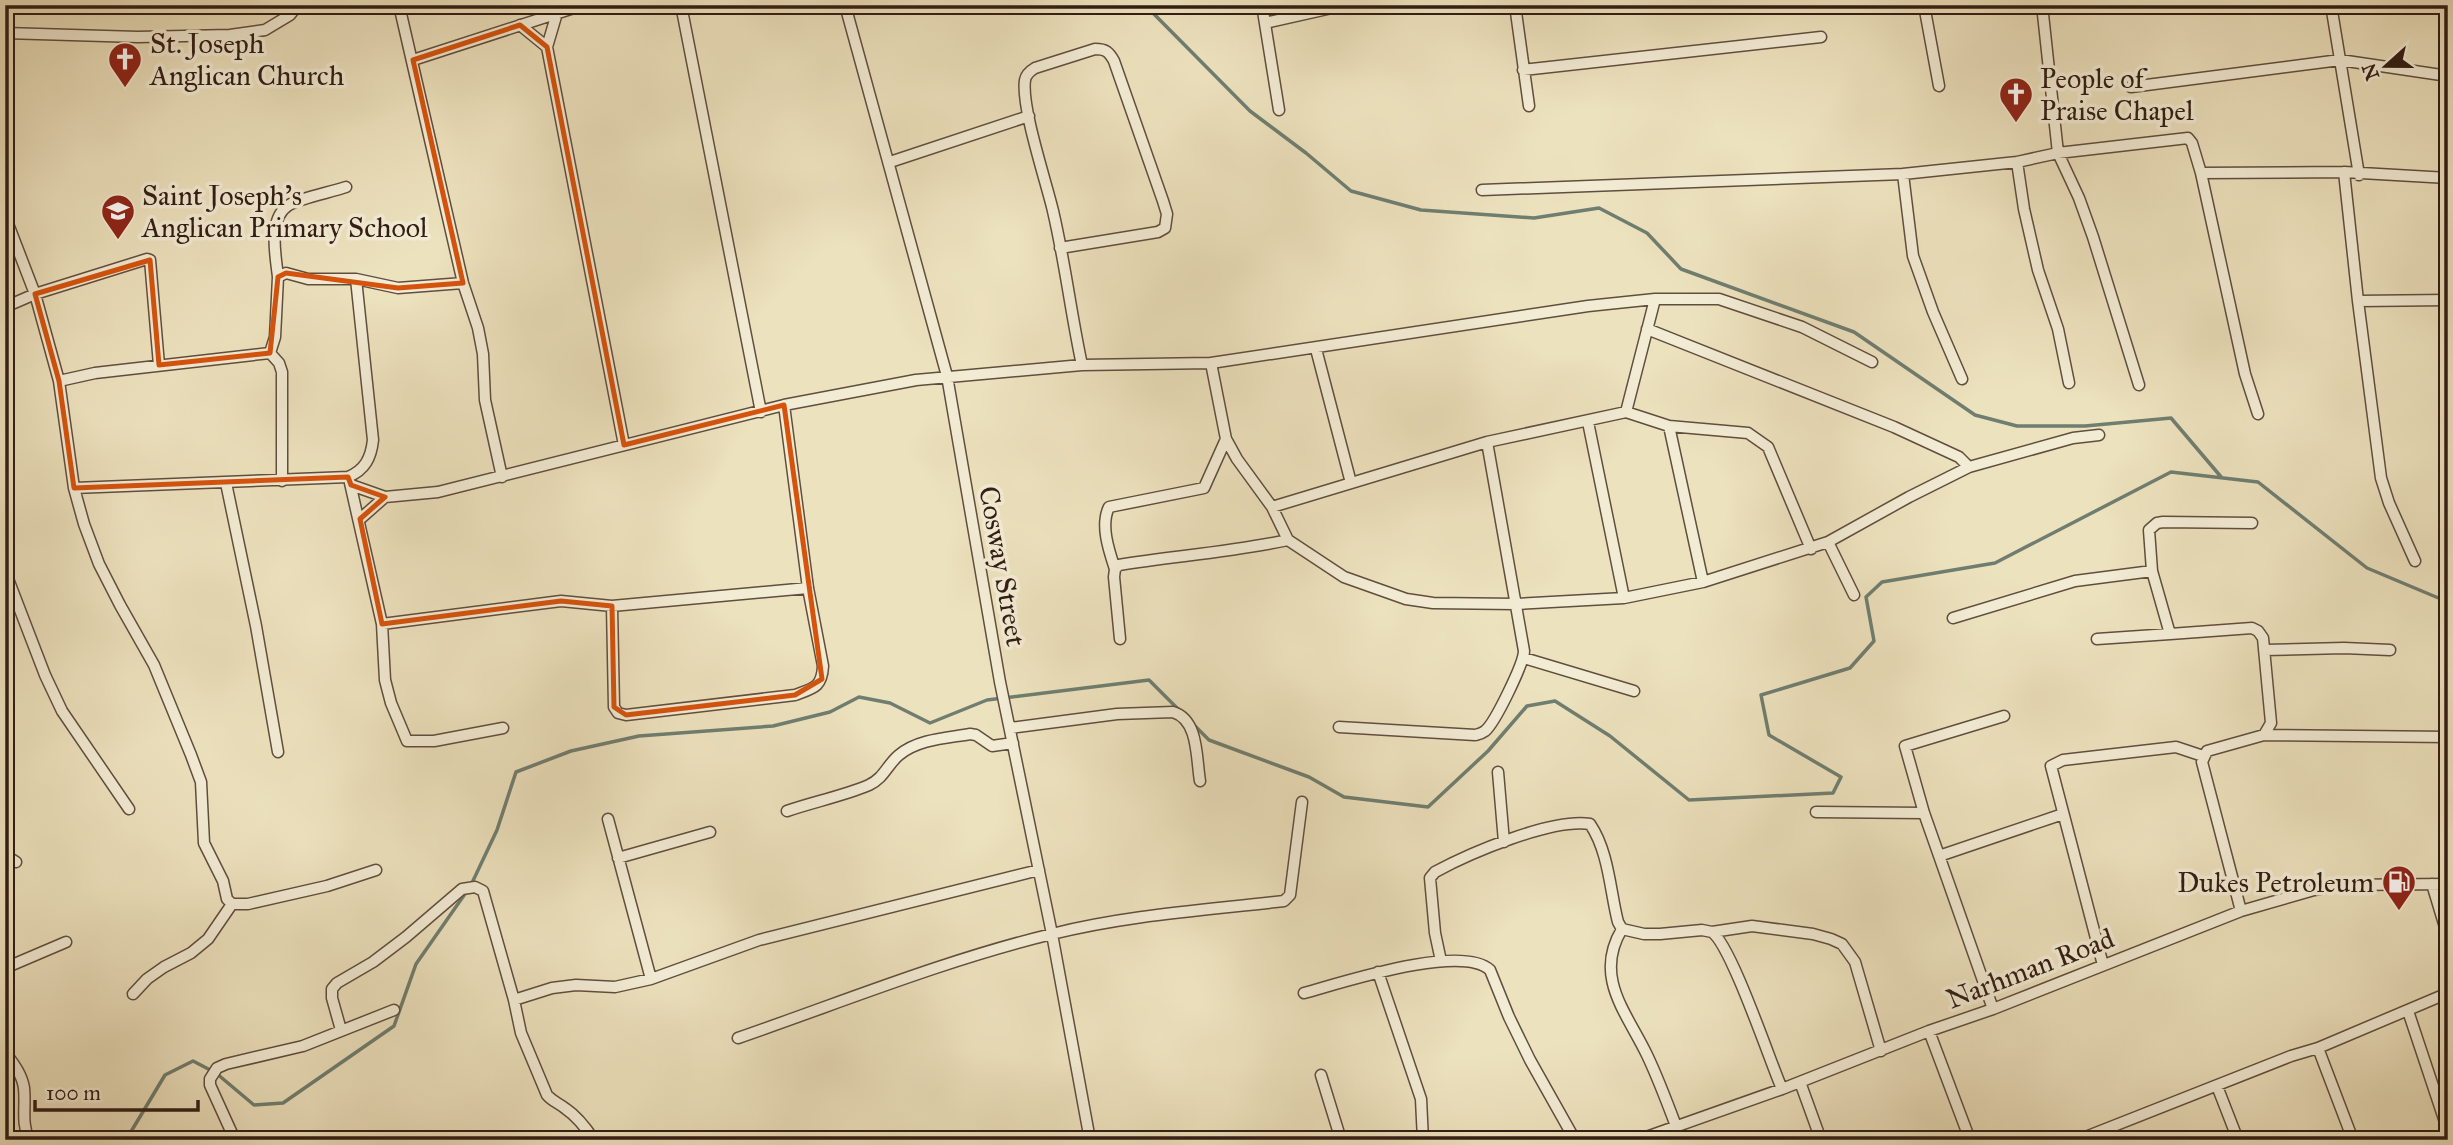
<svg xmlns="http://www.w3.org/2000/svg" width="2453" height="1145" viewBox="0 0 2453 1145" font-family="'IM FELL Great Primer',serif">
<rect width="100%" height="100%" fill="#ede2be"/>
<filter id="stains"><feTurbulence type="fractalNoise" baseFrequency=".00286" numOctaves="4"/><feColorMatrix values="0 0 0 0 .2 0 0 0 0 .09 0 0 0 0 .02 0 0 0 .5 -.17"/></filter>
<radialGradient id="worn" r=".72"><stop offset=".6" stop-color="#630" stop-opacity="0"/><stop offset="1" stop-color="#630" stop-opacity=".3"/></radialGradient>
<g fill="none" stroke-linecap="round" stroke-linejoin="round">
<path stroke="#6f7e70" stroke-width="3.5" d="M1145,5L1250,111L1306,153L1351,191L1421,210L1534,218L1599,208L1647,233L1681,269L1854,332L1975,415L2017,426H2085L2171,418L2222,478
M1192,723L1209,740L1309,777L1344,797L1428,807L1488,751L1527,706L1555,701L1610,736L1689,800L1833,793L1841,777L1769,735L1761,695L1850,668L1874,641L1866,597L1882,582L1995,563L2171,472L2258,482L2367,568L2448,602
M471,885L497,830L516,772L571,751L639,736L773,726L830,712L859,697L890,703L930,723L987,700L1149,680L1179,710
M126,1140L165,1075L193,1061L216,1073L254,1105L283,1103L394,1026L416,964L467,891"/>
<g stroke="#604e3e" stroke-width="13">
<path id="street" d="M399,5L463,283L478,328L483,354L485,400L502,477
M681,5L761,412
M845,5L947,376L1000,682L1052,934L1090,1140
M1262,5L1279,110
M1515,5L1529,106
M1924,5L1939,86
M2042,5L2058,153L2079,198L2093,237L2139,385
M2331,5L2359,175
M1265,23L1345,5
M520,25L547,47L624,445
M5,33L138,37L230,35L265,30L290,15L298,5
M547,47L557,13
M413,60L583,5
M1523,70L1821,37
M2131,87L2340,60L2448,76
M890,162L1029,116
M2017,162L2024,209L2038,270L2058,329L2069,383
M2344,172L2358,301L2381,478L2389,503L2415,561
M2201,173L2344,172L2448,178
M1903,174L1913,256L1933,312L1962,379
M1482,190L1903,174L2017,162L2058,153L2188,138L2192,143L2201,173L2245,374L2258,414
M5,216L35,294L59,381L74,488L84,524L99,564L120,605L154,665L191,755L201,782L204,843L223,881L227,899L232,904H248L327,886L376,870
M1060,248L1158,232L1165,228L1167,214L1163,201L1114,61C1109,52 1106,49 1095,49L1035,68C1030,71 1026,74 1025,80C1021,107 1046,181 1053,211C1065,262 1071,314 1082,365
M278,277C276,257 267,218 289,205C300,198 332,192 346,187
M2358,301L2448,300
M5,307L35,294L147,259L150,260L159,365
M1647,329L1894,427L1959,457L1969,467
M1316,349L1351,483
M270,353L275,337L278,277L286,273L308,279H356
M1211,363L1226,439L1237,459L1272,507L1288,540L1344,577L1406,599L1433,603L1516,604L1624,598L1703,582L1828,542L1909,497L1969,467L2073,438L2099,435
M59,381L95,373L270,353L279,363L282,372V481
M1626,412L1655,299
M1588,422L1624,598
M1669,426L1703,582
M226,483L256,626L278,752
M350,483L382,624L385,680L391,703L407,741H434L503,728
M351,485L385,497L438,492L784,405L916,380L1082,365L1211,363L1588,306L1655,299H1719L1802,327L1872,362
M74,488L348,477C365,470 371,458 373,440L356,279L398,288L463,283
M1272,507L1487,442L1626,412L1669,426L1748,433L1768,447L1811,549
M360,519L385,497
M1828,542L1854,595
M1115,569C1109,551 1100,525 1109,507L1204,488L1226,439
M5,571L45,675L62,711L129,809
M612,606L614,707L618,713L626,715L795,695C814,688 822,687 823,666L808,588L784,405
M1953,618L2075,581L2152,571
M382,624L561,601L612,606L808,588
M1120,639L1114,577L1115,569L1119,565C1175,556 1232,552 1288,540
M2097,639L2170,634
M2264,650L2344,648L2390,650
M1524,658L1634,691
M1339,727L1475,735C1480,734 1481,734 1485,731C1495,723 1524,663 1524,651L1487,442
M1010,728L1117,714L1173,712C1199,720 1196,758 1200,781
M2264,735L2448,737
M5,755L8,758
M1498,772L1504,842
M787,811C813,802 843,796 869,785C884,778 887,765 899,755C918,739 947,738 970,734L976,735L992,746L1013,743
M1816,812L1924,813
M608,819L651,979
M5,855L16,862
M1939,856L2063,814
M618,858L710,832
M2432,884L2448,937
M2241,911L2202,762L2207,751L2264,735L2271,723L2263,638L2258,631L2252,628L2170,634L2152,571L2149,530L2157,523L2163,522L2252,523
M1622,929C1593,977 1627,1013 1647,1055C1658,1078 1667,1102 1676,1126
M1712,932C1731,945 1770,1061 1782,1089
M1441,961L1435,933L1430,878L1435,872C1470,853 1552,818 1590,824C1609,852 1610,891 1618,922L1622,929L1644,934H1660L1702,930L1712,932L1752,926L1813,934L1831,939L1842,944L1855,962L1881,1051
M2103,965L2051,766L2063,760L2176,747L2203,756
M5,968L66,942
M1378,972L1421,1099L1423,1140
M1304,993C1341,983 1461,943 1490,970L1509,1017L1530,1060L1575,1140
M133,994L147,979L164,967L191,953L208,939L232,904
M514,1000L521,1033L547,1095C553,1102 559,1103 566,1109C578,1117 586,1128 594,1140
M1993,1009L1924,813L1905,746L2004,716
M2408,1011L2448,1131
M341,1030L332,998V989L337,983L373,962L406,937L462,889L475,887L483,891L514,1000L552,988L576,985L615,987L651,979L759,940L1039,870
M1929,1031L1970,1140
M738,1038C842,1002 945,960 1052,934C1127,915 1207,910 1284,901L1290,895L1302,802
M2318,1048L2353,1140
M5,1052C13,1063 22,1074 24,1088C26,1107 21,1122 29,1140
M1321,1075L1341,1140
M1800,1082L1821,1140
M2217,1086L2238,1140
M235,1140L210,1085V1079L217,1068L226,1064L303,1046L394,1010
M1638,1140L1782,1089L1929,1031L1993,1009L2241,911L2314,890L2342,885L2448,884
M2078,1140L2291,1056L2318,1048L2448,993"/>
</g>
<use href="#street" stroke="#f3ecd5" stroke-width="10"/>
</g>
<path fill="none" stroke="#d6530d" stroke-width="5" stroke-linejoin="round" d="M520,25L547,47L624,445L784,405L822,679L795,695L626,715L614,707L612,606L561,601L382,624L360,519L385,497L351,485L348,477L74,488L59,381L35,294L150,260L159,365L270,353L278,277L286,273L398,288L463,283L413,60Z"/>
<defs>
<g id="church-pin" transform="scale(1.75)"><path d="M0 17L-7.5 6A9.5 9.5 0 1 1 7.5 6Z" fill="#8f2418" stroke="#f3ecd5"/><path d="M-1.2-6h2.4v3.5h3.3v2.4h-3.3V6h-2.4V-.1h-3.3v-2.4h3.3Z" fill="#fff"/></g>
<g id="school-pin" transform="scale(1.75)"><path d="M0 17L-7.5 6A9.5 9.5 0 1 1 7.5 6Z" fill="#8f2418" stroke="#f3ecd5"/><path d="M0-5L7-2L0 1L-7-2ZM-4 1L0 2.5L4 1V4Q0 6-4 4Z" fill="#fff"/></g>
<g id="fuel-pin" transform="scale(1.75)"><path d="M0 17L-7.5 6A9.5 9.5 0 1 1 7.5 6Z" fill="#8f2418" stroke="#f3ecd5"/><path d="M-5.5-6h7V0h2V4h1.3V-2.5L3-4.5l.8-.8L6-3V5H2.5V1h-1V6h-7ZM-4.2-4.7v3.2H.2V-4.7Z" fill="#fff"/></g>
</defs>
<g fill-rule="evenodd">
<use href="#church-pin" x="125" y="59"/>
<use href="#church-pin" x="2016" y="94"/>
<use href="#school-pin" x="118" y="211"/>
<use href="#fuel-pin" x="2399" y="882"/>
</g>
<g text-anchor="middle" stroke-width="7" stroke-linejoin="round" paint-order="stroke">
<g font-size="28" fill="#311d14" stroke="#f3ecd5" text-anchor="start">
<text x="150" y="53">St. Joseph<tspan x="150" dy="32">Anglican Church</tspan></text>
<text x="2040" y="88">People of<tspan x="2040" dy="32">Praise Chapel</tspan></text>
<text x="142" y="205">Saint Joseph's<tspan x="142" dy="32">Anglican Primary School</tspan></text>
<text x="2374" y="892" text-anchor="end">Dukes Petroleum</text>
</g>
<g font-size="28" fill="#311d14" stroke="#f3ecd5">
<text transform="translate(1003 566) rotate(80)" y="10">Cosway Street</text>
<text transform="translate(2030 968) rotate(-21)" y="10">Narhman Road</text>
</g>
</g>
<rect width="2453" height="1145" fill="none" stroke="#ede2be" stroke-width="28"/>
<rect x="7" y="7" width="2439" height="1131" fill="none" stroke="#311d14" stroke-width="3.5"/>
<rect x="14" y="14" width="2425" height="1117" fill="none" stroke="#311d14" stroke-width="2"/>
<g transform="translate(2386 66) rotate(249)" stroke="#f3ecd5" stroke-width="5" paint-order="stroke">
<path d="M0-5L12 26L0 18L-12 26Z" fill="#311d14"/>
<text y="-10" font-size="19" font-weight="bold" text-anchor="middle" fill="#311d14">N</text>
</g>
<path d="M35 1100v10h163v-10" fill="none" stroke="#311d14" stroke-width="3.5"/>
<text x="46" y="1100" font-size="21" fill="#311d14" stroke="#f3ecd5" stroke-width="5" paint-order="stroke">100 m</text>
<rect width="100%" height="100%" filter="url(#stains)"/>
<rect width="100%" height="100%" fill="url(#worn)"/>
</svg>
